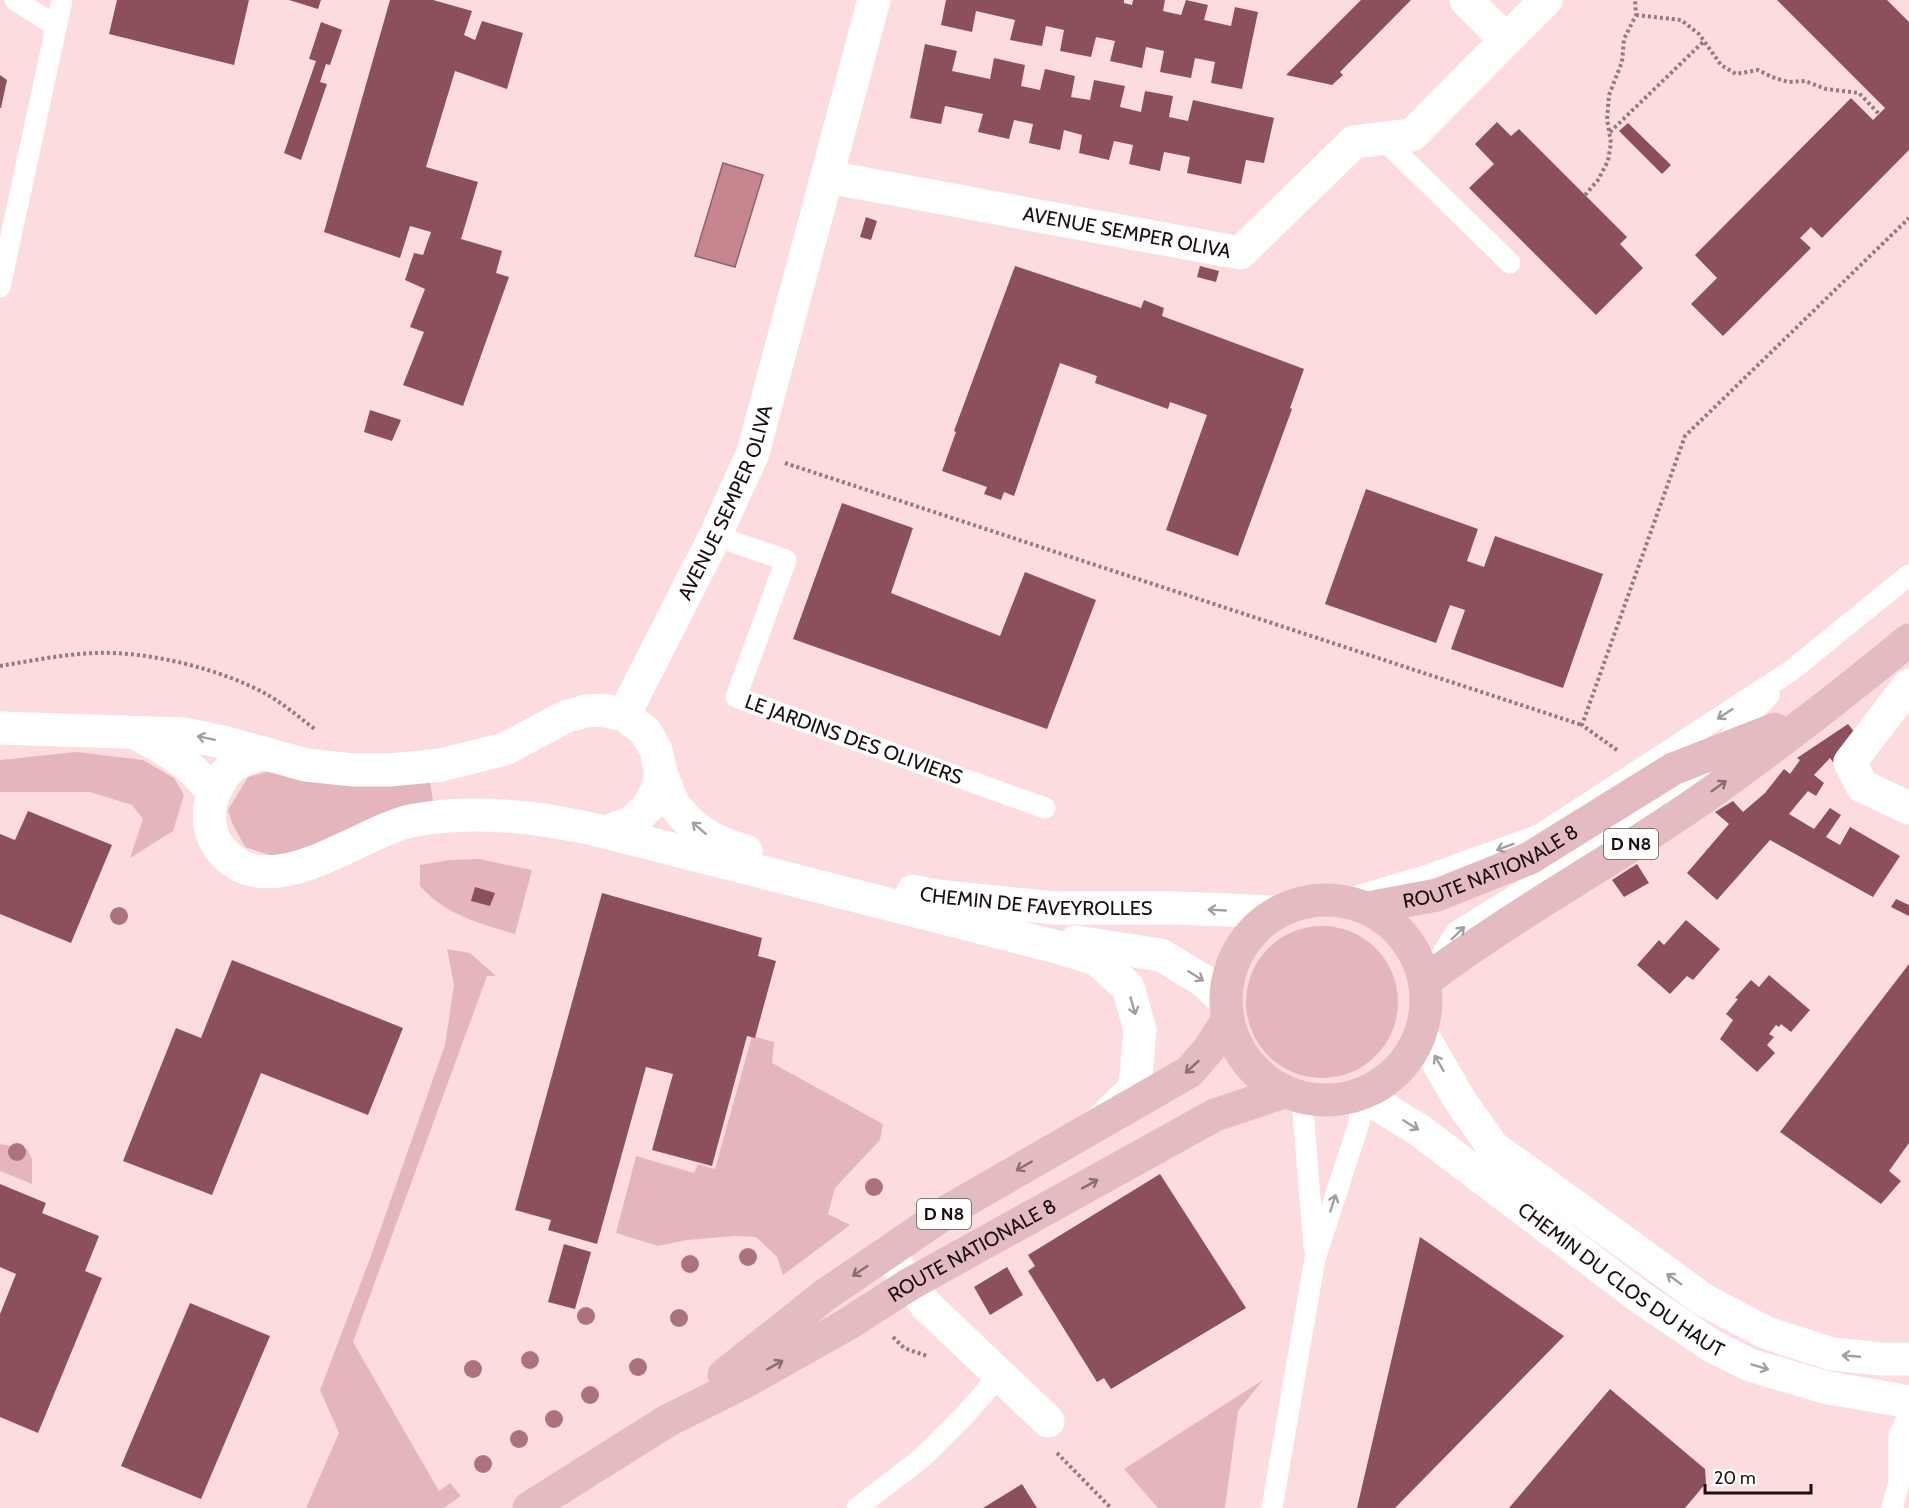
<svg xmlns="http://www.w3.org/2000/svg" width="1909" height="1508" viewBox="0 0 1909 1508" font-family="Cabin,sans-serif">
<rect width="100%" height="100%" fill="#fddce0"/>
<path fill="#e4b6bb" d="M76,752L143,760L174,778L184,795L173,831L130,858L143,819L132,805L90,792H0V760Z
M267,772L292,775L429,777L434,806L276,857L245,847L232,823L228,810L248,777Z
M479,859L532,870L515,934C478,923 446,915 420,886V865L450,860Z
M1246 1002a76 76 0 1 1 152 0a76 76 0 1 1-152 0Z
M447,949L470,953L496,976H487L353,1342L439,1491L450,1483L461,1496L444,1508H306L339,1433L320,1390L371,1256L445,1045L454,985Z
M752,1036L774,1042L772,1063L883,1124L880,1140L835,1188L828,1214L850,1225L783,1275L777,1257L756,1237L735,1236L687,1240L658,1246L616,1233L636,1156L694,1173L698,1164L715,1169Z
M0,1144L27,1149L32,1159V1184L0,1171Z
M1263,1380L1238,1411L1225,1508H1158L1124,1469Z"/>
<path fill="#c6868f" stroke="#926269" stroke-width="1.5" d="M723,163L763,175L735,267L695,256Z"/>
<path fill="#8b5059" d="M117,0H249L234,65L109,34Z
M289,0H321L318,9Z
M390,0H433L472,11L464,35L475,40L482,21L523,33L507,89L455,71L426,167L478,182L461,239L502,251L496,273L509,277L463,406L403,385L424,332L410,327L425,289L405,280L414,253L423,255L431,232L410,226L400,258L324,232Z
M946,0H1124V3L1132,5L1133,0H1165L1163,11L1181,15L1186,0L1208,5L1204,20L1231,26L1235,7L1258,12L1242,89L1211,83L1215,62L1195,58L1191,78L1160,72L1164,51L1146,47L1142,68L1110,61L1115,41L1096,37L1091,57L1060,51L1064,30L1046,26L1042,46L1010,40L1015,20L976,11L972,32L941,25Z
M1361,0H1411L1340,72L1343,75L1332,85L1286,75Z
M1777,0H1887L1909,22V150L1822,238L1811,227L1800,238L1811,248L1723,336L1691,304L1717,278L1695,255L1851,98L1873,120L1885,108Z
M321,22L342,30L330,65L326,64L320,82L327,84L301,160L284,153L316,61L309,59Z
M925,44L957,51L952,71L990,79L994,58L1025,65L1021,86L1040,90L1045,69L1075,76L1071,97L1090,100L1094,80L1125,86L1120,107L1141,112L1145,91L1173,96L1169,117L1188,121L1193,100L1274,118L1264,163L1246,160L1241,184L1187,173L1190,157L1164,152L1160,171L1129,164L1133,145L1114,141L1109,160L1079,153L1082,135L1064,130L1060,150L1029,143L1033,124L1014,120L1009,139L978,132L983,114L945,106L941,124L910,118Z
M0,75L7,80L1,108H0Z
M1497,122L1511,136L1519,129L1627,237L1620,244L1643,268L1596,315L1469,188L1494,164L1475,144Z
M1628,123L1671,165L1662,174L1619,131Z
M866,217L877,221L871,240L860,237Z
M1015,266L1141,308L1144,300L1164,308L1162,316L1304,369L1290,408L1292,409L1238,556L1166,530L1207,415L1170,402L1168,409L1095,383L1097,376L1060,363L1014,496L1004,492L1001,500L984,494L987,487L942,471L956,432L954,431Z
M1200,266L1219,271L1216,282L1197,277Z
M370,410L401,420L392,441L364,432Z
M1366,489L1478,529L1467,561L1484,567L1495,536L1603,574L1563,688L1451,649L1465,610L1450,605L1436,643L1325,604Z
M842,503L913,528L891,593L1000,636L1025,572L1096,600L1047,729L793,639Z
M1848,724L1860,739L1835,765L1830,758L1814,775L1824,783L1816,796L1808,791L1789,814L1814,829L1830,808L1841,815L1826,837L1840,845L1850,827L1900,856L1873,897L1770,840L1717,900L1687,873L1729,824L1715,812L1733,801L1743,812L1765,793L1784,769L1790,774L1800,760L1797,758Z
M28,811L112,845L71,943L0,914V834L15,840Z
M1637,864L1649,883L1624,897L1612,880Z
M475,887L495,893L490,906L471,901Z
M602,893L762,938L758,956L776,961L755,1038L747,1036L712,1166L652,1150L673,1074L646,1067L597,1244L548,1230L551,1220L515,1210Z
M1896,899L1909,905V916L1891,907Z
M1686,920L1720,949L1693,980L1687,976L1670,994L1637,965L1659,940L1664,945Z
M232,960L403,1028L368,1115L261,1073L212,1195L123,1161L176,1028L201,1038Z
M1909,964V1143L1889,1171L1901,1181L1881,1204L1780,1132Z
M1769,975L1810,1010L1791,1032L1781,1024L1779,1027L1776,1025L1769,1034L1774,1037L1767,1045L1775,1053L1757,1072L1720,1039L1733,1020L1726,1014L1738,999L1735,998L1751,980L1759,987Z
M1160,1174L1246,1308L1111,1389L1104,1378L1097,1382L1028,1271L1035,1266L1028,1255Z
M0,1184L46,1203L42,1213L99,1236L85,1271L102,1278L38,1433L0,1417V1314L16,1274L0,1267Z
M1420,1237L1564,1336L1395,1508H1357Z
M564,1244L591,1252L575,1309L548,1302Z
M1007,1267L1023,1295L990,1315L974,1287Z
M190,1303L270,1336L201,1499L121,1466Z
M1610,1389L1705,1469L1706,1483L1685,1508H1509Z
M1022,1484L1037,1508H983Z"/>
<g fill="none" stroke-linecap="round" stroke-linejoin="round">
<path stroke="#927b7e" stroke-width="4" stroke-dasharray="3 3" stroke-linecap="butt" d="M1636,15L1681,20L1699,34L1721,65L1736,74L1758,70L1772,77L1788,82L1805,81L1826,89L1859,93L1879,114
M1610,132L1704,41
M1585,195L1598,180L1608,161L1611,143L1607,119L1609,95L1622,62L1624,39L1636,15L1635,0
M785,463L1582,725
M0,666C31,661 64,654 96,653C148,651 222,669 268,695C285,705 300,718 316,730
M1617,750L1582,725L1685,436L1909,218
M893,1337L904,1348L927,1356
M1057,1453L1111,1508"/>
<g stroke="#fff" stroke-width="21">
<path d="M15,0L56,26"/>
<path d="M1382,138L1510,263"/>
<path d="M0,287L62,0"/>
<path id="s1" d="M715,536L786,560L736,697L1045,808"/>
<path d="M1343,900L1431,874L1539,835L1792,670L1909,575"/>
<path d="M1434,967L1456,932L1677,795L1769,695"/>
<path d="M1302,1098L1314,1247"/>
<path d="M857,1508L923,1457L964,1416L1000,1375"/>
<path d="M1272,1508L1315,1259L1359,1123L1361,1094"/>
<path d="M1892,1508L1899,1482V1435L1909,1414"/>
</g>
<g stroke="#fff" stroke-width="33">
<path d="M1466,0L1506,40"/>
<path id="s2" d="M828,177L1240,253L1354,142L1412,135L1546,0"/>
<path d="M1909,685L1850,762L1862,786L1909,808"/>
<path id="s3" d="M624,715L715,536L753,453L874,0"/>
<path d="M887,1252L926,1305L1048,1421"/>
</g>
<g stroke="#fff" stroke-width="33">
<path d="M0,728L184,734L223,742L306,765L353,770H390L441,765L505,749L565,717L586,711L604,710L624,715L645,731L656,750L661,773L657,790L648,807L631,823L605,832"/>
<path d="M137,734C170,751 191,764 214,794"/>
<path d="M262,753C235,764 229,763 215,791C207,809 207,831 219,847C267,912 359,830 415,820C479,809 543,817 605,832L1057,947L1096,959L1128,987L1140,1030L1135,1088L1105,1117"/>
<path d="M661,773C666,784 669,798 676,807C693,830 719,845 746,851"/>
<path id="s4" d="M913,891L936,896L1055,908H1175L1276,912"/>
<path d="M1075,942L1161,955L1204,981L1225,1001"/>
</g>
<g stroke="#fff" stroke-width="33">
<path d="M1421,1033L1461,1102L1493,1147L1704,1300L1767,1333L1832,1354L1882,1359H1909"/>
<path id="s5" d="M1361,1094L1419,1130L1641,1298L1712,1346L1750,1365L1824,1387L1909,1402"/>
</g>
<g stroke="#e4bbc1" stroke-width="33">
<circle cx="1326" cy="1000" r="100"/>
<path id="s6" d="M1368,908L1437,895L1530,858L1673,769L1775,729"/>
<path d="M1425,981C1513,915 1609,863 1699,801C1771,750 1841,696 1909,640"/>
<path d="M724,1375L825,1295L951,1209L1189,1072L1209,1049L1227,1021"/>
<path id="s7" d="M529,1508L667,1421L745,1382L846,1325L910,1284L1215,1115L1284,1092"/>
</g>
</g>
<g fill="#ac737f">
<circle cx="119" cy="916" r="9"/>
<circle cx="17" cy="1152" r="9"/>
<circle cx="874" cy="1187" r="9"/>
<circle cx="748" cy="1257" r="9"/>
<circle cx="690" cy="1264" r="9"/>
<circle cx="586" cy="1316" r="9"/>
<circle cx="679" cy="1318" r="9"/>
<circle cx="530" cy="1360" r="9"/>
<circle cx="638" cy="1367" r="9"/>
<circle cx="473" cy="1369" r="9"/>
<circle cx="590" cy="1395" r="9"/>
<circle cx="554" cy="1419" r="9"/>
<circle cx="519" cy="1439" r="9"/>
<circle cx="483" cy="1464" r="9"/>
</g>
<defs><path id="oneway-shaft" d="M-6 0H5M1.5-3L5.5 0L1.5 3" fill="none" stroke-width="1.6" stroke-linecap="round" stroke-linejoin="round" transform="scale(1.5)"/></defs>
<g stroke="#a39fa0">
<use href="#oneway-shaft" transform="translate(1725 714) rotate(147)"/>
<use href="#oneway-shaft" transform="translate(206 738) rotate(-168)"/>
<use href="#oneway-shaft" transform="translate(699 828) rotate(-139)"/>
<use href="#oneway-shaft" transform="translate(1505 847) rotate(160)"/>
<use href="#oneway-shaft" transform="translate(1217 910) rotate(-177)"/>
<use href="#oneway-shaft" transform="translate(1458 933) rotate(-44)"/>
<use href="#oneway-shaft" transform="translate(1196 976) rotate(32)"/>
<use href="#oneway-shaft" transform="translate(1133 1006) rotate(74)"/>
<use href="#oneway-shaft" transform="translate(1439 1063) rotate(-120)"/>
<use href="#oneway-shaft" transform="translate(1411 1125) rotate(32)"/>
<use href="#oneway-shaft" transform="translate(1333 1203) rotate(-72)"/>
<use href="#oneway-shaft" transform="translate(1674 1279) rotate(-144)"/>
<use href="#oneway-shaft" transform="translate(1851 1356) rotate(-175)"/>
<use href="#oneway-shaft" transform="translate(1760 1367) rotate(17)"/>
</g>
<g stroke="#896e72">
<use href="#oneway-shaft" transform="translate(1719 786) rotate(-36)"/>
<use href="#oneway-shaft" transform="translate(1192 1067) rotate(137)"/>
<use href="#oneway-shaft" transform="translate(1024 1166) rotate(150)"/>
<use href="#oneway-shaft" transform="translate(1090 1184) rotate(-29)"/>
<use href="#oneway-shaft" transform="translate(860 1271) rotate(146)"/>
<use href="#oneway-shaft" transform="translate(775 1365) rotate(-29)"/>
</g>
<g text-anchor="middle" stroke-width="5" stroke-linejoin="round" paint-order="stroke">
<g fill="#fff" stroke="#5f5758" stroke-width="1.5">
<rect x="1604" y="829" width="54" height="30" rx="4.5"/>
<rect x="917" y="1199" width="54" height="30" rx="4.5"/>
</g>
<g font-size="18" font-weight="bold" fill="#1a0f11">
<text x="1631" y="850">D N8</text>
<text x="944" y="1220">D N8</text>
</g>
<g font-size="20" fill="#1a0f11" stroke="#fff">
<text dy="7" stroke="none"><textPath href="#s2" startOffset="304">AVENUE SEMPER OLIVA</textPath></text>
<text dy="7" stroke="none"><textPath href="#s3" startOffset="236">AVENUE SEMPER OLIVA</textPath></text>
<text dy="7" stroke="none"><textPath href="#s1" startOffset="346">LE JARDINS DES OLIVIERS</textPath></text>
<text dy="7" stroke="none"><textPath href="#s6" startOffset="130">ROUTE NATIONALE 8</textPath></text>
<text dy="7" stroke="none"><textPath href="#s4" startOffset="124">CHEMIN DE FAVEYROLLES</textPath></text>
<text dy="7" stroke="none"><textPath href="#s7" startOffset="513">ROUTE NATIONALE 8</textPath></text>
<text dy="7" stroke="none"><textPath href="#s5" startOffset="320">CHEMIN DU CLOS DU HAUT</textPath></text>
</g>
</g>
<path d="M1705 1484v9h106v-9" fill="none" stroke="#1a0f11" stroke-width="3"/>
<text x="1714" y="1484" font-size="18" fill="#1a0f11" stroke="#ffffff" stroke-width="4.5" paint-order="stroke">20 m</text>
</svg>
